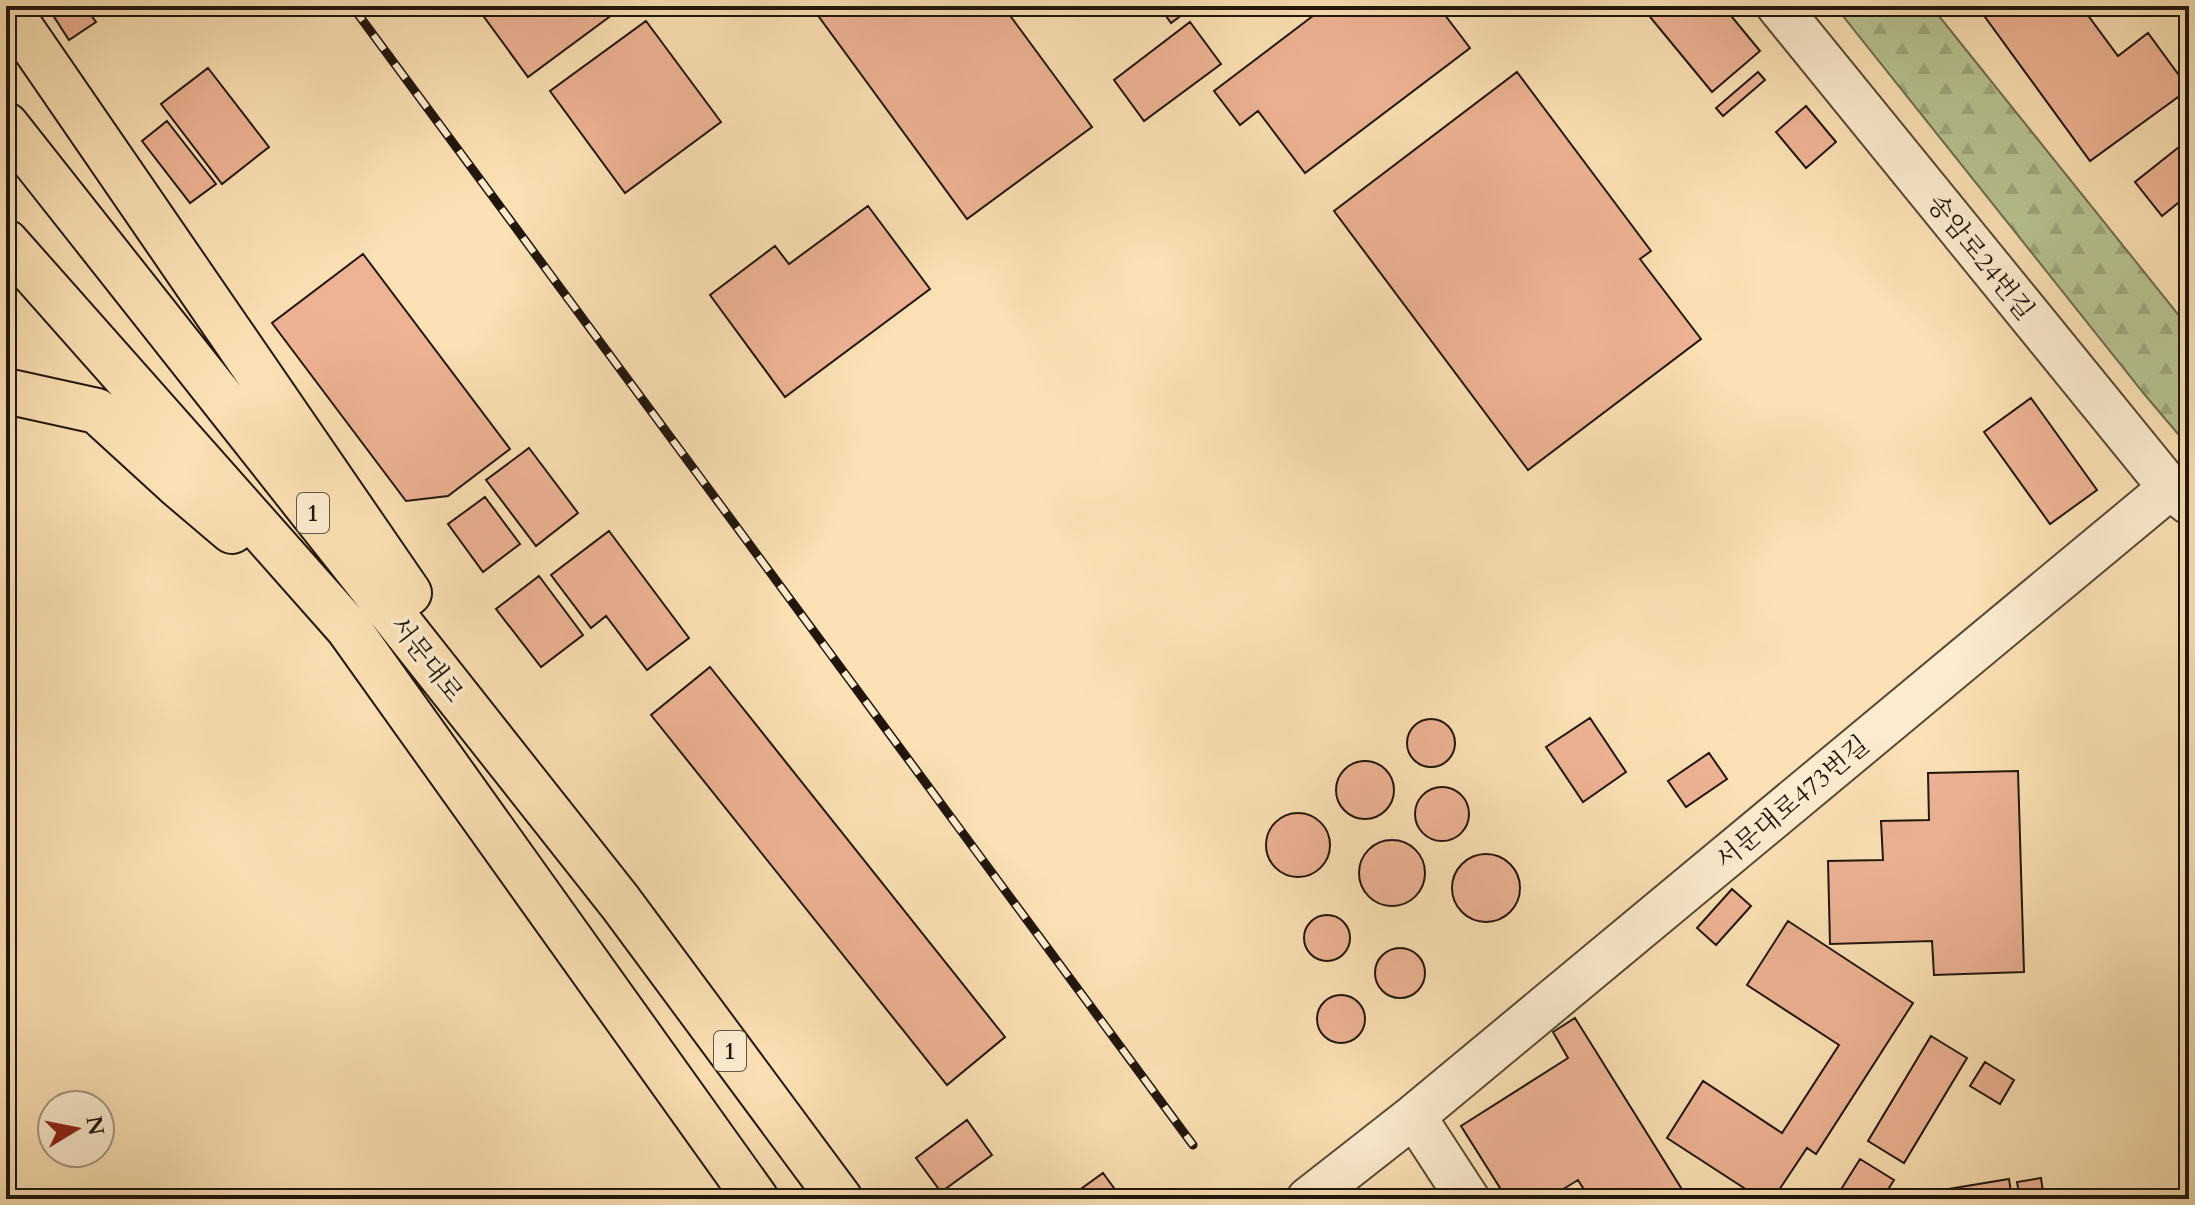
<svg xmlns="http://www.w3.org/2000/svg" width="2195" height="1205" viewBox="0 0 2195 1205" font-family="Cardo,'Noto Serif KR',serif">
<defs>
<pattern id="forest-firs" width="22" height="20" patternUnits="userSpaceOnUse" patternTransform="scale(2)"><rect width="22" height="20" fill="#b8c492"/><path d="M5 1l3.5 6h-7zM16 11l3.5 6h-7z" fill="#9ea87d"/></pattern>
</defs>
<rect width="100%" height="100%" fill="#fbe1b5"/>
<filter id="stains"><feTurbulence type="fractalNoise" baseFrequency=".0025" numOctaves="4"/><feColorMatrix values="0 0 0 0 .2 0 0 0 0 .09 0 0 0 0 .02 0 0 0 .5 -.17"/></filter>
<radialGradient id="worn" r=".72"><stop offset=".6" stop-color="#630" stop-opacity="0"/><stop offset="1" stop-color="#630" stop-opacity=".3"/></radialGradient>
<path fill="url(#forest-firs)" stroke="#6c6d4f" stroke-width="2" d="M1835,6H1931L2189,328V447L2145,395Z"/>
<path fill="#eeb395" stroke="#20160c" stroke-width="2" d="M47,6H104L91,15L96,22L69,40Z
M476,6H624L528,77Z
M811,6H1003L1092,127L967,219Z
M1159,6H1194L1171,23Z
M1326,6H1438L1470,48L1305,173L1258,111L1240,125L1214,91Z
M1641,6H1723L1760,51L1712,92Z
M1977,6H2081L2118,56L2148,33L2189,89L2090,161Z
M646,21L721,122L625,193L550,91Z
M1190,22L1221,64L1144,121L1114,80Z
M208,68L269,147L222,184L161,104Z
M1517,72L1651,251L1640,259L1701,339L1528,470L1334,211Z
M1758,72L1765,80L1723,116L1716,108Z
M1806,106L1836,142L1806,168L1776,132Z
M167,121L216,184L190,203L142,141Z
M2189,139V194L2162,216L2135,182Z
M868,206L930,289L785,397L710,295L775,246L789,264Z
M363,254L510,449L448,496L406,501L272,323Z
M2031,398L2097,490L2050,524L1984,432Z
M529,448L578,513L536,546L486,480Z
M485,497L520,544L483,572L448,524Z
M609,531L689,638L647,670L606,616L591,628L551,575Z
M539,576L583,635L541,667L496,609Z
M710,667L1005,1037L947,1085L651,715Z
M1590,718L1626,772L1583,802L1546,747Z
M1407 743a24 24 0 1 1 48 0a24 24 0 1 1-48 0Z
M1709,753L1727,779L1686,807L1668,781Z
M1336 790a29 29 0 1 1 58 0a29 29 0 1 1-58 0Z
M2018,771L2024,972L1934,975L1932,941L1830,944L1828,861L1883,860L1881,821L1929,820L1928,773Z
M1415 814a27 27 0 1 1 54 0a27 27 0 1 1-54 0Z
M1266 845a32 32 0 1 1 64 0a32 32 0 1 1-64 0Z
M1359 873a33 33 0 1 1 66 0a33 33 0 1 1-66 0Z
M1452 888a34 34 0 1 1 68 0a34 34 0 1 1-68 0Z
M1732,889L1751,906L1716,945L1697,928Z
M1304 938a23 23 0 1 1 46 0a23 23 0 1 1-46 0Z
M1788,921L1913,1003L1816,1154L1807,1148L1773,1199H1761L1667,1138L1703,1081L1782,1133L1839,1045L1747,985Z
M1375 973a25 25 0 1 1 50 0a25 25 0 1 1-50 0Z
M1317 1019a24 24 0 1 1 48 0a24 24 0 1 1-48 0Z
M1575,1018L1688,1199H1590L1578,1180L1547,1199H1507L1461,1126L1568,1058L1553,1032Z
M1931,1036L1967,1058L1904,1163L1868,1141Z
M1985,1062L2014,1080L2000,1104L1970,1086Z
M967,1120L992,1155L941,1192L916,1158Z
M1860,1159L1894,1180L1882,1199H1835Z
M1103,1173L1122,1199H1067Z
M2041,1178L2044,1199H2020L2017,1182Z
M2009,1179L2012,1199H1907L1906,1196Z"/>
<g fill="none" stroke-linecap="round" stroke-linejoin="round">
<g stroke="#574936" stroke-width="46">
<path id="minor" d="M1778,6L2170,488L2189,503
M1414,1116L1468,1199
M1308,1199L1414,1116L2170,488"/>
</g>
<g stroke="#20160c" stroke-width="48">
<path id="primary" d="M6,6L409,593
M6,125L620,902L840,1199
M6,242L348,628L756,1199
M6,391L97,411L179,486L232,531"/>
</g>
<use href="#minor" stroke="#fceccf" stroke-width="42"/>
<use href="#primary" stroke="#fbe1b5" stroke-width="44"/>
<g stroke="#20160c" stroke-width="9">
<path id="rail" d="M352,6L1193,1145"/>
</g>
<use href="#rail" stroke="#fceccf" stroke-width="6" stroke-dasharray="18" stroke-linecap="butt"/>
</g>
<g text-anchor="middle" stroke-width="7" stroke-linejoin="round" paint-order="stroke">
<g fill="#fceccf" stroke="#625646" stroke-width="2">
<rect x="297" y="493" width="32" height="40" rx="6"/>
<rect x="714" y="1031" width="32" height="40" rx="6"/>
</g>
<g font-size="24" font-weight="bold" fill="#20160c">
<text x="313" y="521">1</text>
<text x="730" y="1059">1</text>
</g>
<g font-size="26" fill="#20160c" stroke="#fceccf">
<text transform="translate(1981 257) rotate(51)" y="9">송암로24번길</text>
<text transform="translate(427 659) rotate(52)" y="9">서문대로</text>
<text transform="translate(1792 802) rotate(-40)" y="9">서문대로473번길</text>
</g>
</g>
<rect width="2195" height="1205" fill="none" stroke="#fbe1b5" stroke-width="32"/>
<rect x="8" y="8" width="2179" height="1189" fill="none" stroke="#20160c" stroke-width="4"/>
<rect x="16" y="16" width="2163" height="1173" fill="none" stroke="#20160c" stroke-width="2"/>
<g transform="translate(76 1129) rotate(80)"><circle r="38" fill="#fceccf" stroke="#a49681" stroke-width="2"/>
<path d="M0-6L14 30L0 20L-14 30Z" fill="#8f2418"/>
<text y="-12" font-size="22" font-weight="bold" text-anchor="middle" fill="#20160c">N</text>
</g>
<rect width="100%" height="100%" filter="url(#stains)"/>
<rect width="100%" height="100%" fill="url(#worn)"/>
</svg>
